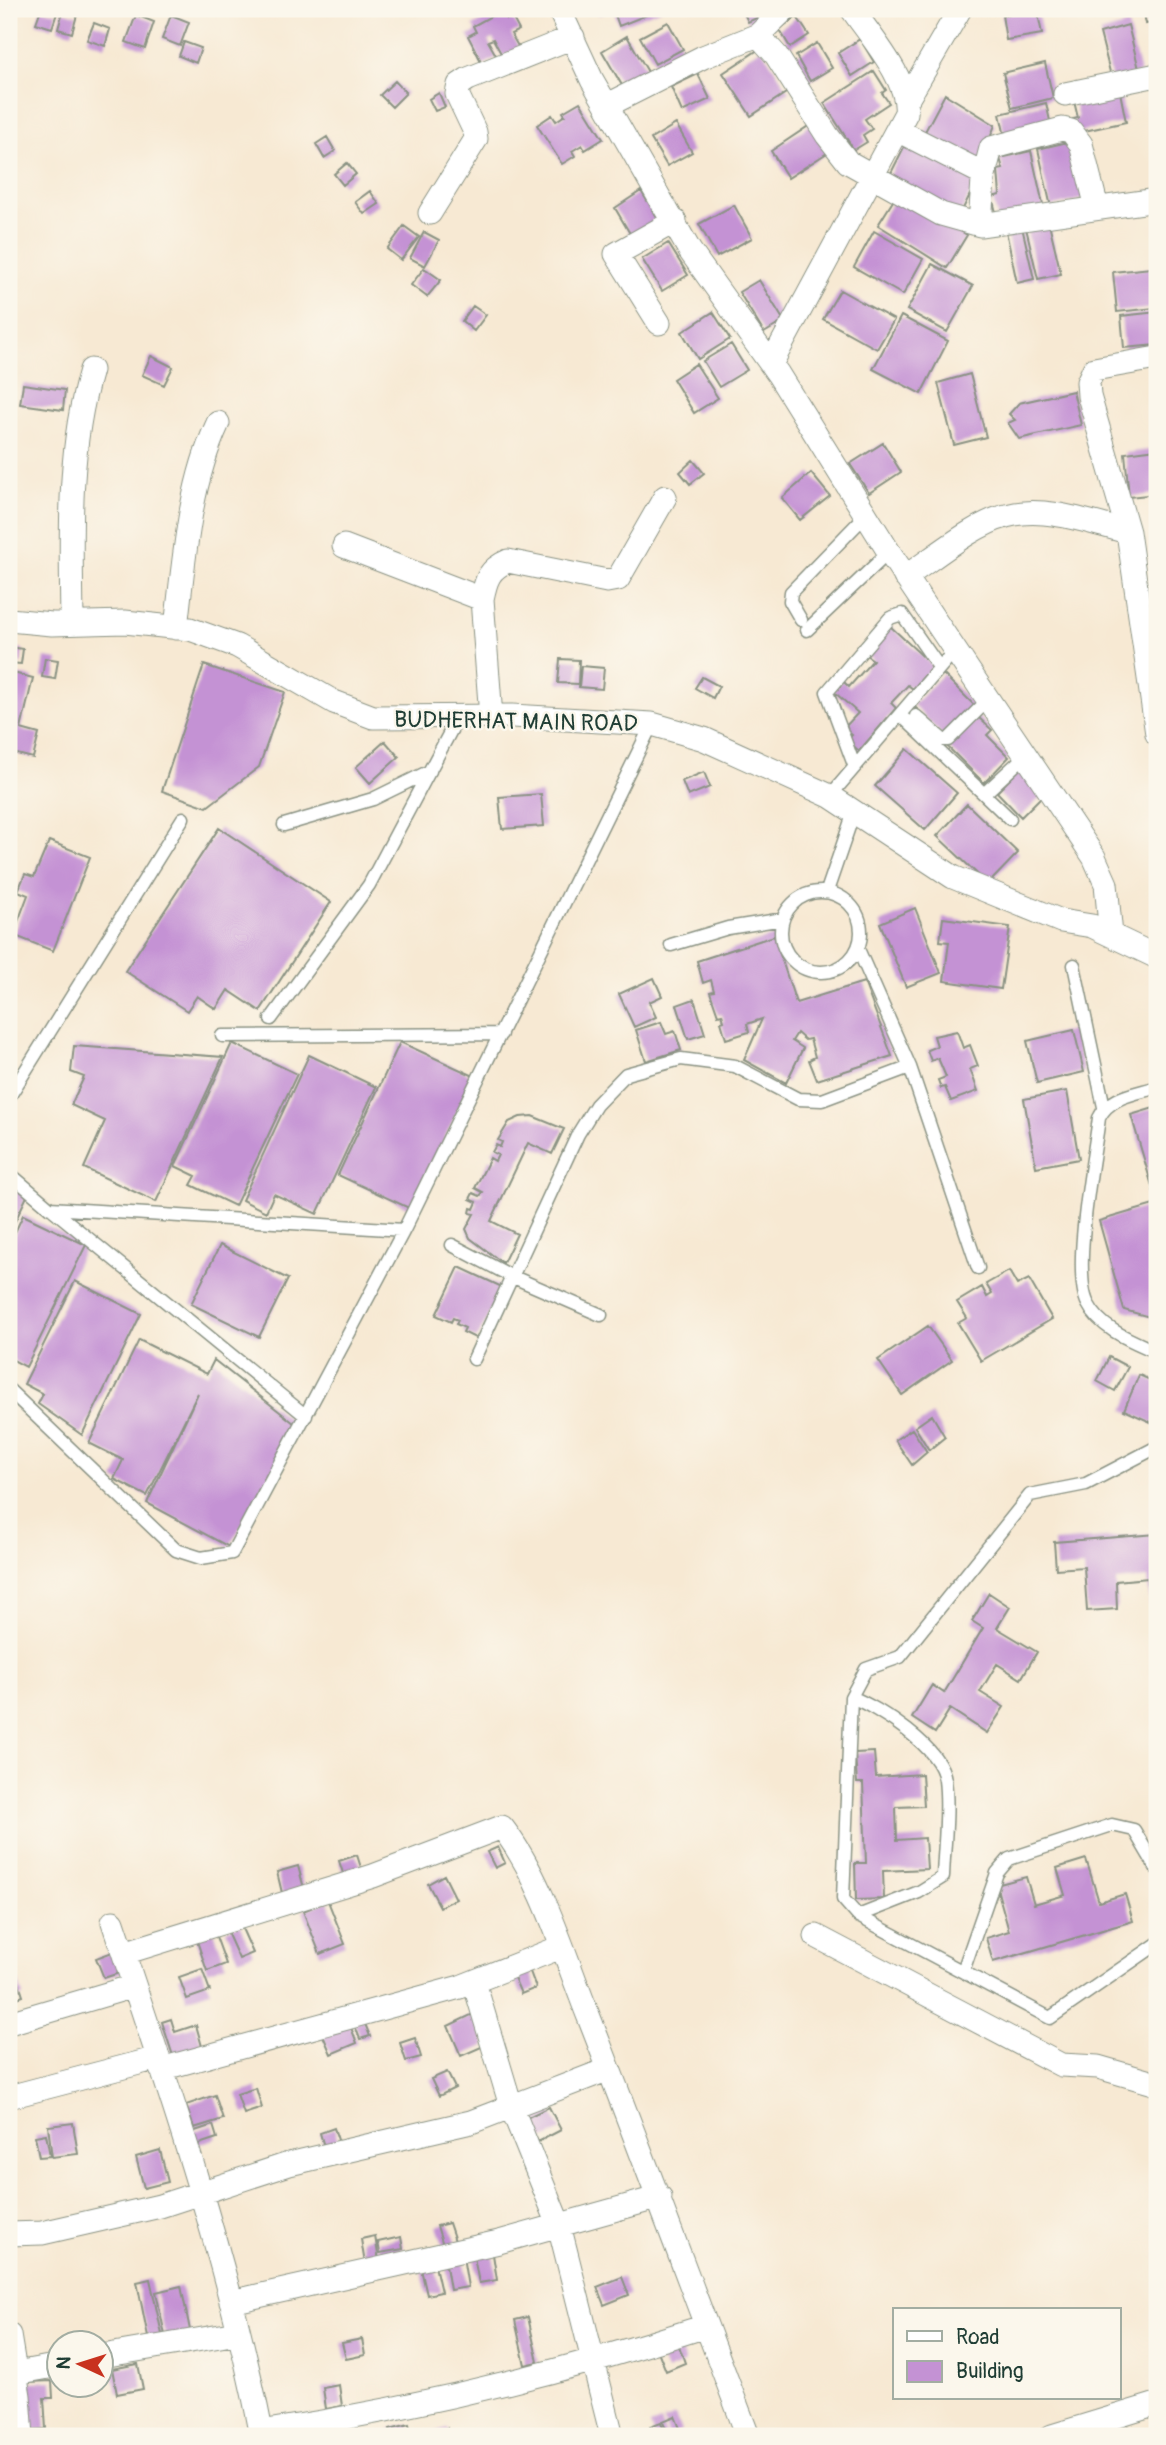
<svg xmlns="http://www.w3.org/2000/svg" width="1166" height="2445" viewBox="0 0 1166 2445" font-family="Pangolin,sans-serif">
<rect width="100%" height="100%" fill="#fbf7ec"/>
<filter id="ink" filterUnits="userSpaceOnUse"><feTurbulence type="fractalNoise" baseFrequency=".0143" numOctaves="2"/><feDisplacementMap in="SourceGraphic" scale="14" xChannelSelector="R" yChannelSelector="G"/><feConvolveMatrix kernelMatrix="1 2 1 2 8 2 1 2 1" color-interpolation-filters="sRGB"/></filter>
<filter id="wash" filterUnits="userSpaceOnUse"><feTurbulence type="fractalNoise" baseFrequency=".00686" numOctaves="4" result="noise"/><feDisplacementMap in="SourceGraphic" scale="28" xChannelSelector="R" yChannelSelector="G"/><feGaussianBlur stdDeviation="1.57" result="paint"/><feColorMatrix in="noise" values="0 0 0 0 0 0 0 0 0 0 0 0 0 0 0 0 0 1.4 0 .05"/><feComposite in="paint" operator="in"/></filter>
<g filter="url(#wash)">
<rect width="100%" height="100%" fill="#f7e9d3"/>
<g id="blocks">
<path fill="#c492d4" d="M41,9L57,13L52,28L36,23Z
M597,9H662L619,26L613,9L599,15Z
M742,9H776L748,22Z
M1037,9L1042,34L1006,40L1002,15Z
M1143,9H1157V22L1146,24Z
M502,10L507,19L512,17L519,30L511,34L519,48L503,57L493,39L488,41L497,57L483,65L468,36L476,32L473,26Z
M63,11L77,15L72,33L58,29Z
M136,15L154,22L145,49L126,42Z
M171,15L189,22L180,46L162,39Z
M797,17L809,35L790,47L779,29Z
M668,22L683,49L655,64L640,37Z
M94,23L110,29L105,46L87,40Z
M1128,25L1140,73L1112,80L1100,33Z
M627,36L648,72L623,87L602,51Z
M860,39L874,62L852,76L838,53Z
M184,42L201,48L196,63L179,56Z
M817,43L832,68L810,81L796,56Z
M761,48L789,91L751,116L723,73Z
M1045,63L1053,98L1012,108L1003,73Z
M874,71L886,90L882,93L889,103L865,119L872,129L863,135L867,142L854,150L824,103Z
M698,74L710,99L682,112L671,87Z
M395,81L406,93L392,107L380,95Z
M1119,87L1126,122L1075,133L1073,119L1078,118L1073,97Z
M439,93L445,107L435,111L429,99Z
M945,94L995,125L978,169L921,139Z
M580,102L603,139L585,150L582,145L572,151L575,156L562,164L537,125L552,115L556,121L565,115L563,112Z
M1046,103L1052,130L1006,141L1000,114Z
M676,124L692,152L667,166L651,139Z
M810,125L827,153L788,178L771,151Z
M327,137L335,151L324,158L316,144Z
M1076,140L1090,197L1051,207L1038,149Z
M906,143L978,178L960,215L888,179Z
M1031,151L1044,209L998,220L992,197L1000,195L998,170L1003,169L1000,158Z
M347,163L356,174L343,185L334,174Z
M370,191L379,204L364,214L355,202Z
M641,191L659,220L632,237L615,208Z
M898,193L967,235L947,268L878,225Z
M734,205L752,238L717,257L699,224Z
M1049,223L1061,274L1038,279L1026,228Z
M404,226L419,237L401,260L387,249Z
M1022,227L1034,279L1017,283L1006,231Z
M874,231L923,259L903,295L854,267Z
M424,232L439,240L425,266L410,258Z
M668,243L688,275L662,291L642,259Z
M932,264L973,286L947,332L907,310Z
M424,268L441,280L427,297L411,285Z
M1151,268L1155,308L1117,312L1113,272Z
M759,280L784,321L764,333L739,292Z
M840,290L894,320L877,349L823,319Z
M473,306L486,315L474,331L462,321Z
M713,312L730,339L698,359L682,332Z
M1157,312V345L1124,348L1121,316Z
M901,316L948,341L921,394L873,369Z
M731,344L747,370L719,387L703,361Z
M151,356L173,367L164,385L142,375Z
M696,364L718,398L694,413L673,379Z
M970,374L986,437L954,445L938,383Z
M23,384L65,390L63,410L20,404Z
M1073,391L1081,425L1019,439L1008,423L1015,420L1009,414L1019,403Z
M883,443L901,472L869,493L850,464Z
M1157,449V494L1129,497L1125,453Z
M693,460L704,473L690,484L680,472Z
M811,473L830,496L800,520L782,498Z
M9,519H14L12,546H9Z
M1155,553H1157V583H1154Z
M890,626L933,666L913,689L908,685L891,703L896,708L859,751L847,740L852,735L844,728L858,713L833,691L842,680L849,687L873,660L865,654Z
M9,647L23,649L21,664L9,663Z
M45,658L58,660L55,679L42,677Z
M560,659L579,660L578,684L558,683Z
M204,665L285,692L259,767L207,807L162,791Z
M581,666L604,668L602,689L579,687Z
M9,672L33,678L21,729L39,734L33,758L9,752Z
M943,674L974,705L943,736L913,705Z
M702,677L719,686L713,698L695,688Z
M978,717L992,730L987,735L1009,757L984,783L948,747Z
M385,741L399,757L370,783L356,767Z
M907,749L957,793L925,830L875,786Z
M1022,767L1046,792L1021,817L997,792Z
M704,772L710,787L688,796L682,781Z
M541,794L544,826L502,829L499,797Z
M967,804L1018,853L988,884L937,836Z
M219,828L331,902L260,1011L228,990L216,1009L197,996L187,1011L125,971Z
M49,841L90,857L53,951L13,935L28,895L18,891L25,874L34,877Z
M915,908L941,973L906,987L880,923Z
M943,918L1010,927L1001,989L944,981L949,942L940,941Z
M774,936L796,1003L864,982L892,1056L817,1080L809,1060L815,1057L810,1039L805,1040L797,1033L792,1041L803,1048L786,1083L744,1060L762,1019L747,1024L749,1032L726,1039L721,1022L724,1021L722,1014L718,1015L710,992L714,991L711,980L703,983L697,961Z
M654,978L662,996L649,1002L656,1017L634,1027L619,994Z
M694,999L705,1034L688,1039L677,1005Z
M661,1022L666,1034L675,1031L681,1050L646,1061L636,1030Z
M1074,1030L1084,1072L1037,1083L1027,1041Z
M957,1031L963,1048L970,1045L978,1066L970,1069L978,1091L951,1101L945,1087L941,1088L938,1080L946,1077L938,1058L931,1061L927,1050L937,1046L934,1036Z
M400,1042L474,1076L411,1209L338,1175Z
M232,1043L297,1074L235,1206L191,1185L196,1176L175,1166Z
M74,1046L223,1057L156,1202L84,1168L105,1121L71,1105L84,1077L71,1072Z
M309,1055L376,1087L317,1214L274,1194L266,1212L242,1200Z
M1067,1091L1079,1159L1036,1167L1024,1099Z
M1157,1107V1203L1131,1115Z
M532,1116L564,1129L552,1154L528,1143L491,1221L517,1234L503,1263L470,1238L466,1229L474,1214L470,1213L471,1208L474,1209L477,1202L470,1199L473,1193L480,1196L483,1192L475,1188L490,1158L495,1161L498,1155L492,1152L496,1145L500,1147L502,1142L498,1140L509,1122L520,1117Z
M9,1182L29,1192L9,1234Z
M1157,1204V1319L1124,1310L1099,1221Z
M23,1215L86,1245L26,1367L9,1358V1245Z
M220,1245L288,1279L259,1337L191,1304Z
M459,1267L502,1287L477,1339L463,1332L465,1328L456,1324L458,1320L453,1318L451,1322L436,1315Z
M1009,1271L1017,1285L1029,1279L1052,1319L981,1361L958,1323L967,1318L957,1302L982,1287L987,1297L992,1294L986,1284Z
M75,1281L141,1314L82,1435L38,1404L43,1394L24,1384Z
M928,1326L952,1360L902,1395L878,1360Z
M139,1340L207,1374L214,1360L299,1427L229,1547L147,1503L198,1393L147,1496L114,1479L123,1460L89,1443Z
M1109,1357L1128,1367L1115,1391L1097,1381Z
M1139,1375L1157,1383L1155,1424L1124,1410Z
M932,1415L945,1437L929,1450L915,1427Z
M912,1429L927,1452L912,1465L895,1440Z
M1157,1534V1606H1150L1148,1578L1116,1581L1117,1609L1087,1611L1084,1567L1056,1569L1054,1542Z
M989,1593L1010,1607L997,1628L1037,1652L1021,1679L997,1664L980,1692L1004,1707L987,1733L950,1709L935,1733L912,1718L932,1685L944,1693L983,1628L972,1621Z
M874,1752L876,1777L922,1774L924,1806L896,1807L897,1840L925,1838L927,1869L883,1871L884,1899L856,1900L855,1863H866L863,1783H857L855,1753Z
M498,1847L505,1863L495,1868L487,1852Z
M357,1855L363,1874L345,1879L339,1861Z
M1086,1859L1099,1902L1125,1894L1133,1921L993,1962L986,1938L1009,1931L996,1885L1026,1877L1034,1904L1065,1895L1057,1868Z
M298,1866L305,1892L283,1897L277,1872Z
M444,1875L456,1899L440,1907L428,1884Z
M328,1901L345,1944L320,1954L303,1911Z
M240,1924L253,1953L239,1959L226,1930Z
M214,1931L226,1964L207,1971L196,1938Z
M115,1951L122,1972L104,1978L96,1958Z
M202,1969L210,1991L187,1999L179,1977Z
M529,1969L536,1988L521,1994L513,1975Z
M17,1977L23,1996L14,1999L9,1981Z
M473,2014L486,2045L461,2056L448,2026Z
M171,2019L175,2032L196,2025L203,2050L174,2059L162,2022Z
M363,2019L370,2036L360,2039L354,2023Z
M348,2020L357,2043L331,2054L321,2031Z
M415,2038L421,2057L406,2061L400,2043Z
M447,2072L455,2088L439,2096L431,2079Z
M256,2088L262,2108L244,2114L237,2094Z
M215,2095L223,2119L194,2128L186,2105Z
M549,2107L561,2130L538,2142L526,2118Z
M73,2123L78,2154L52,2157L48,2126Z
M213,2125L217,2138L196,2145L192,2132Z
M334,2128L340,2146L325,2150L320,2133Z
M46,2134L50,2156L39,2157L35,2136Z
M160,2150L168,2182L144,2188L136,2157Z
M449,2223L456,2244L444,2248L437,2226Z
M375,2236L379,2261L365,2264L361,2239Z
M401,2237L403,2249L380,2253L378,2242Z
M492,2248L497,2280L479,2283L473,2252Z
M463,2257L468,2287L450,2290L445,2260Z
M435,2266L441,2292L427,2295L421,2269Z
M622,2277L629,2295L604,2305L597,2287Z
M150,2279L163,2339L149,2342L137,2282Z
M181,2286L191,2335L166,2340L156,2292Z
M528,2317L538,2362L525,2365L515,2320Z
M362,2339L365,2355L346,2359L342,2343Z
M678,2343L685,2363L666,2371L658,2351Z
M138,2364L143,2389L117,2394L112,2369Z
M52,2381L53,2398H44L46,2429L27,2430L28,2382Z
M339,2385L342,2406L326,2409L323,2388Z
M675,2416L681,2431L669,2436L663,2421Z
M661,2422L666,2436H654L650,2426Z
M409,2424L412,2436H392L390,2429Z
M447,2428L449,2436H422Z"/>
</g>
</g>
<g filter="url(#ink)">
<use href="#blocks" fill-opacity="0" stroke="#8b9384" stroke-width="2"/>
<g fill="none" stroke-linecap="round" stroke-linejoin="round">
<g stroke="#8b9384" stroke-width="15">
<path id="lane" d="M801,620L790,601L791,592L866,515
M807,630L889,552
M916,716L943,740H948L988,700
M906,720L984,794L1026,755
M854,765L827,692L890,618L902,614L939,667
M984,794L1010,819
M830,796L955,650
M284,825L373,799L430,771
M827,891L854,812
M781 932a40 40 0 1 1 80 0a40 40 0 1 1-80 0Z
M671,945L728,928L783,919
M858,949L910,1067L978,1268
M1074,965L1104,1107
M271,1019L369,885L457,719
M222,1036L501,1034
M1157,1087C1136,1094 1109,1096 1099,1118C1094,1158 1071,1272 1088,1304C1101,1330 1133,1341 1157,1352
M9,1097L183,818
M9,1173L50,1208L404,1230
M51,1208L306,1416
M452,1245L511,1276L601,1315
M474,1359L578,1134L596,1105L626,1074L681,1059L735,1066L798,1099L822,1100L910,1067
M9,1390L176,1550L201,1558L232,1553L404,1230L652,724
M1157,1447L1086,1484L1030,1495L900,1657L866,1669L851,1697L843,1899L858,1916L1050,2018L1157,1944
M851,1697C879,1708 941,1747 945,1780C949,1810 944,1846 943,1877L919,1892L858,1916
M1157,1813V1825
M963,1971L997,1873L1009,1859L1112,1825L1134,1830L1157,1869"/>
</g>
<g stroke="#8b9384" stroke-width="25">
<path id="street" d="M559,9L592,80L690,251L778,374L889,552L1094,857L1106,884L1111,935
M758,35L776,55L827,135L848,162L941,214L980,225L1157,200
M1065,94L1157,75
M907,100L960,9
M608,105L703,57L758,35L785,9
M897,130L984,174
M430,213L476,139L475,132L457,94L459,85L468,79L573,37
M980,225L983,179L991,148L1062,129L1071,131L1081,144L1097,208
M659,323L616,254L675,221
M1157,358L1094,369L1088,382L1089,396L1128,532L1157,734
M771,364L906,113C910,81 870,36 852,9
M344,546L482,599
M905,577C934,558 974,524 1006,516C1045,505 1091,523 1128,532
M9,620L52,624L125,622L190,629L237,646L334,702L373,717L512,716L652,724L704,739L830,796L953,877L1061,921L1092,926L1157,957
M72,623C71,537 67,453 91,370
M176,628C184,560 189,485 218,423
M491,717L482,599C486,579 489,569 508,561L607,581L618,579L665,497
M113,1922C170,2091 228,2261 262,2436
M816,1936L1061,2065L1098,2067L1157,2084
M124,1953L373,1876L502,1827C543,1880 565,1958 590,2020C644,2158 695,2297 748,2436
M474,1982L511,2106L559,2225L612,2436
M9,2023L134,1986
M161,2069L460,1987L561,1947
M9,2097L158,2058
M9,2234L42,2233L160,2206L289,2164L471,2122L609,2069
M231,2302L499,2242L660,2197
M9,2335L19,2396L22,2436
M102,2356L238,2333
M16,2373L60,2365
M261,2432C412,2409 561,2373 706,2326
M1052,2436L1157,2404"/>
</g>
<use href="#lane" stroke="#fff" stroke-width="12"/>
<use href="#street" stroke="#fff" stroke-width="23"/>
</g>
</g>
<g text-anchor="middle" stroke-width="5" stroke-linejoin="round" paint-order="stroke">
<g font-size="23" fill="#1f3d34" stroke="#fbf7ec">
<text transform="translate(516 721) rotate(1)" y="8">BUDHERHAT MAIN ROAD</text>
</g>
</g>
<rect width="1166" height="2445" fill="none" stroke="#fbf7ec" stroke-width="35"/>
<rect x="893" y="2308" width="228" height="91" fill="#fbf7ec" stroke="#a3ada2" stroke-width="2"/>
<rect x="907" y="2331" width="35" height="10" fill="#ffffff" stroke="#a3ada2" stroke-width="2"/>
<text x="956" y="2344" font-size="21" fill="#1f3d34">Road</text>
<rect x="907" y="2361" width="35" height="21" fill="#c492d4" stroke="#a3ada2" stroke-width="2"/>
<text x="956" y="2378" font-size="21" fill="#1f3d34">Building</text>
<g transform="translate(80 2364) rotate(274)"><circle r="33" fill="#fbf7ec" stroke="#a3ada2" stroke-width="2"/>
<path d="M0-5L12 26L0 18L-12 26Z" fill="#c8321e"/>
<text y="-10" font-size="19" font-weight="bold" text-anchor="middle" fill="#1f3d34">N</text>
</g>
</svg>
